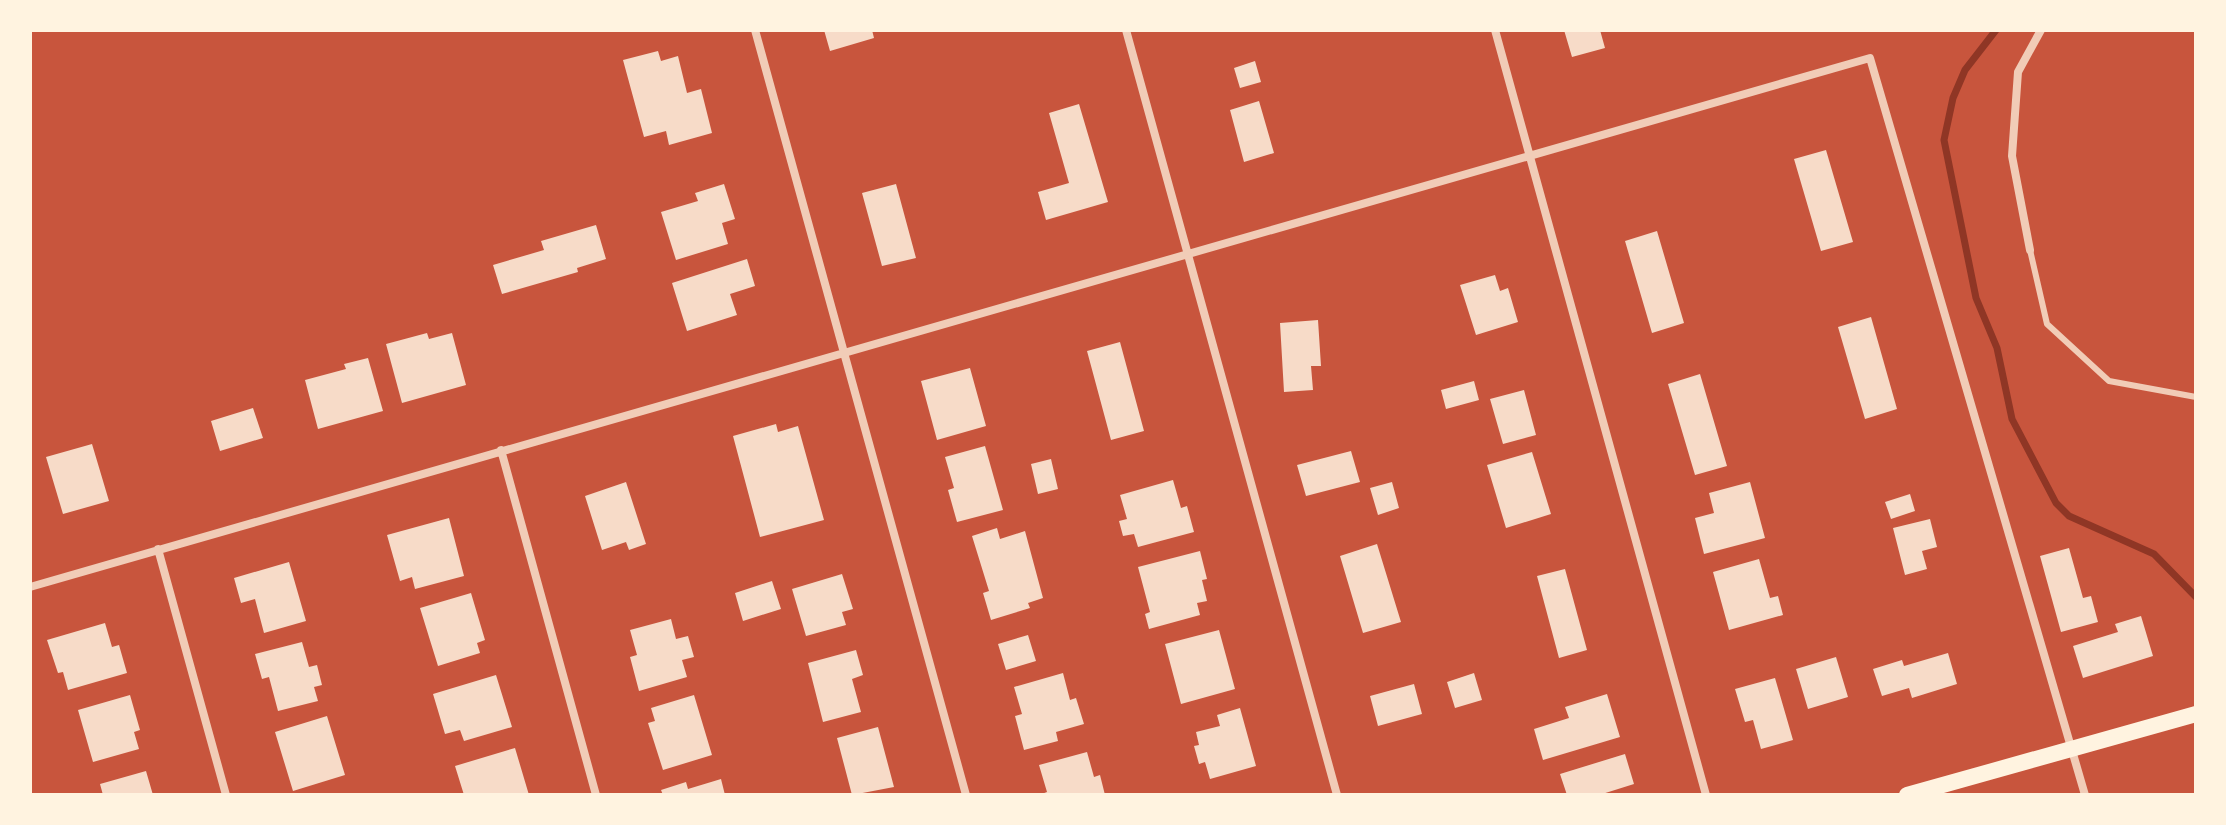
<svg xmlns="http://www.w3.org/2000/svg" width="2226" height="825" viewBox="0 0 2226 825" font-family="'DejaVu Sans',sans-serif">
<rect width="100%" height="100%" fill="#c8553d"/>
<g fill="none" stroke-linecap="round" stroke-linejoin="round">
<path stroke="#8f3625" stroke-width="7" d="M1996,30L1965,70L1953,98L1944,140L1976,298L1997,348L2012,419L2056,503L2069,516L2154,554L2196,597"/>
</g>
<path fill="#f7dbc8" d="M824,30H872L874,38L830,51Z
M1564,30H1600L1605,48L1572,57Z
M658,51L661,61L678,56L687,93L701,89L712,133L669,145L666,131L644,137L623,60Z
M1255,61L1261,82L1240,88L1234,68Z
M1259,101L1274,153L1244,162L1230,110Z
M1079,104L1108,202L1046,220L1038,192L1069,183L1049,113Z
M1826,150L1853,242L1821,251L1794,159Z
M724,184L735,219L722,223L728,244L676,260L661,212L698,201L695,193Z
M896,184L916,258L882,266L862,193Z
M596,225L606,259L577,268L578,272L502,294L493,265L544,250L541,241Z
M1657,231L1684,323L1652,333L1625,241Z
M747,259L755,286L730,294L737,315L687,331L672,283Z
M1495,275L1500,291L1508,288L1518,322L1476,335L1460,285Z
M1871,317L1897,409L1865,419L1838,327Z
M1318,320L1321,366H1311L1313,390L1284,392L1280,323Z
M427,333L429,339L452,333L466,385L402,403L386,344Z
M1120,342L1144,431L1111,440L1087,351Z
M368,358L383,411L318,429L305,380L346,369L344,364Z
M970,368L986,426L937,440L921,381Z
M1700,374L1727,466L1695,475L1668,384Z
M1474,381L1479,400L1446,409L1441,390Z
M1524,390L1536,435L1503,444L1490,399Z
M253,408L263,438L220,451L211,421Z
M776,424L778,432L798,426L824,520L760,537L733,436Z
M92,444L109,501L63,514L46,457Z
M985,446L1003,510L957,522L948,490L954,488L945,457Z
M1351,451L1360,482L1306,496L1297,465Z
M1532,452L1551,514L1506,528L1487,465Z
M1051,459L1058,489L1038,494L1031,464Z
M1173,480L1181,508L1187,506L1194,532L1138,547L1134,534L1123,536L1119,521L1127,519L1120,495Z
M626,482L646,544L629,550L626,542L602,550L585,496Z
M1392,482L1399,508L1378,515L1370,488Z
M1750,482L1765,538L1704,554L1695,518L1714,513L1709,493Z
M1910,494L1915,511L1891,519L1885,502Z
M449,518L464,576L415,589L412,577L400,581L387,535Z
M1930,519L1937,547L1922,551L1927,569L1905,575L1893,528Z
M997,528L1000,539L1025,531L1043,598L1028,603L1030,608L991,620L983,593L989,591L972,536Z
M1377,544L1401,622L1363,633L1340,556Z
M2069,548L2083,598L2091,596L2098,622L2061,632L2040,556Z
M1200,551L1207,579L1202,580L1207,601L1197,603L1200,615L1149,629L1145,614L1150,612L1138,567Z
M1759,559L1770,598L1778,596L1783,615L1729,630L1713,572Z
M289,562L306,621L264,633L255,599L241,603L234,578Z
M1565,569L1587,650L1559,658L1537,576Z
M842,574L853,609L842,612L846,625L806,636L792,589Z
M772,581L781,609L743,621L735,593Z
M471,593L485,640L477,643L480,653L438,666L420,608Z
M2141,616L2153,656L2083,678L2073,646L2118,632L2115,624Z
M671,619L676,639L688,636L694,657L682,660L687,677L639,691L630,657L637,655L630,630Z
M105,623L112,647L119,645L127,673L68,690L63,672L58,673L47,640Z
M1219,630L1235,689L1181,704L1165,644Z
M1028,635L1036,661L1006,670L998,644Z
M302,642L309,667L317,665L322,685L314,687L318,701L278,711L269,677L262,679L255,654Z
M856,650L863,675L852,679L861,712L823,722L808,663Z
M1948,653L1957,684L1912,698L1909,688L1882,696L1873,669L1902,660L1904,666Z
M1836,657L1848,697L1808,709L1796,669Z
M1063,673L1070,700L1076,698L1084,724L1056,732L1058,741L1024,750L1015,716L1022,714L1014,687Z
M1474,673L1482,700L1455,708L1447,682Z
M496,675L512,727L464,741L460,730L445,734L433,694Z
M1775,678L1793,740L1761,749L1753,720L1745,722L1735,689Z
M1414,684L1422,714L1378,726L1370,696Z
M1607,694L1620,737L1543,760L1534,729L1569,718L1565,707Z
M130,695L140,730L134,732L139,749L93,762L78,710Z
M694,695L712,755L663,770L648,723L655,721L651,708Z
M1240,708L1256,766L1210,779L1205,762L1199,764L1194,746L1199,745L1196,732L1220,726L1217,715Z
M327,716L345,775L293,791L275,732Z
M878,727L894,787L852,795L837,738Z
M515,748L529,795H464L455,766Z
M1087,752L1094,777L1100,775L1105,795H1039L1047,792L1039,765Z
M1625,754L1634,784L1599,795H1567L1560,774Z
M146,771L153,795H103L100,784Z
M721,779L725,795H663L661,790L686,782L688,789Z"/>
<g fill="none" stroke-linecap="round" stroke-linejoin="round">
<path stroke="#f1ccb7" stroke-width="6" d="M2030,250L2047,324L2109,381L2196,397"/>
<path stroke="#f1ccb7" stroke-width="8" d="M755,30L966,795
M1126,30L1337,795
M1495,30L1706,795
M2030,250L2012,156L2018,72L2041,30
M501,450L596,795
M158,549L226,795
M30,587L1870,58L2085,795"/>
<path stroke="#fff3e0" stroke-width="16" d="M1907,795L2196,714"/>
</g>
<rect width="2226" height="825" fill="none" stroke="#fff3e0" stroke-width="64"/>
</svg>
